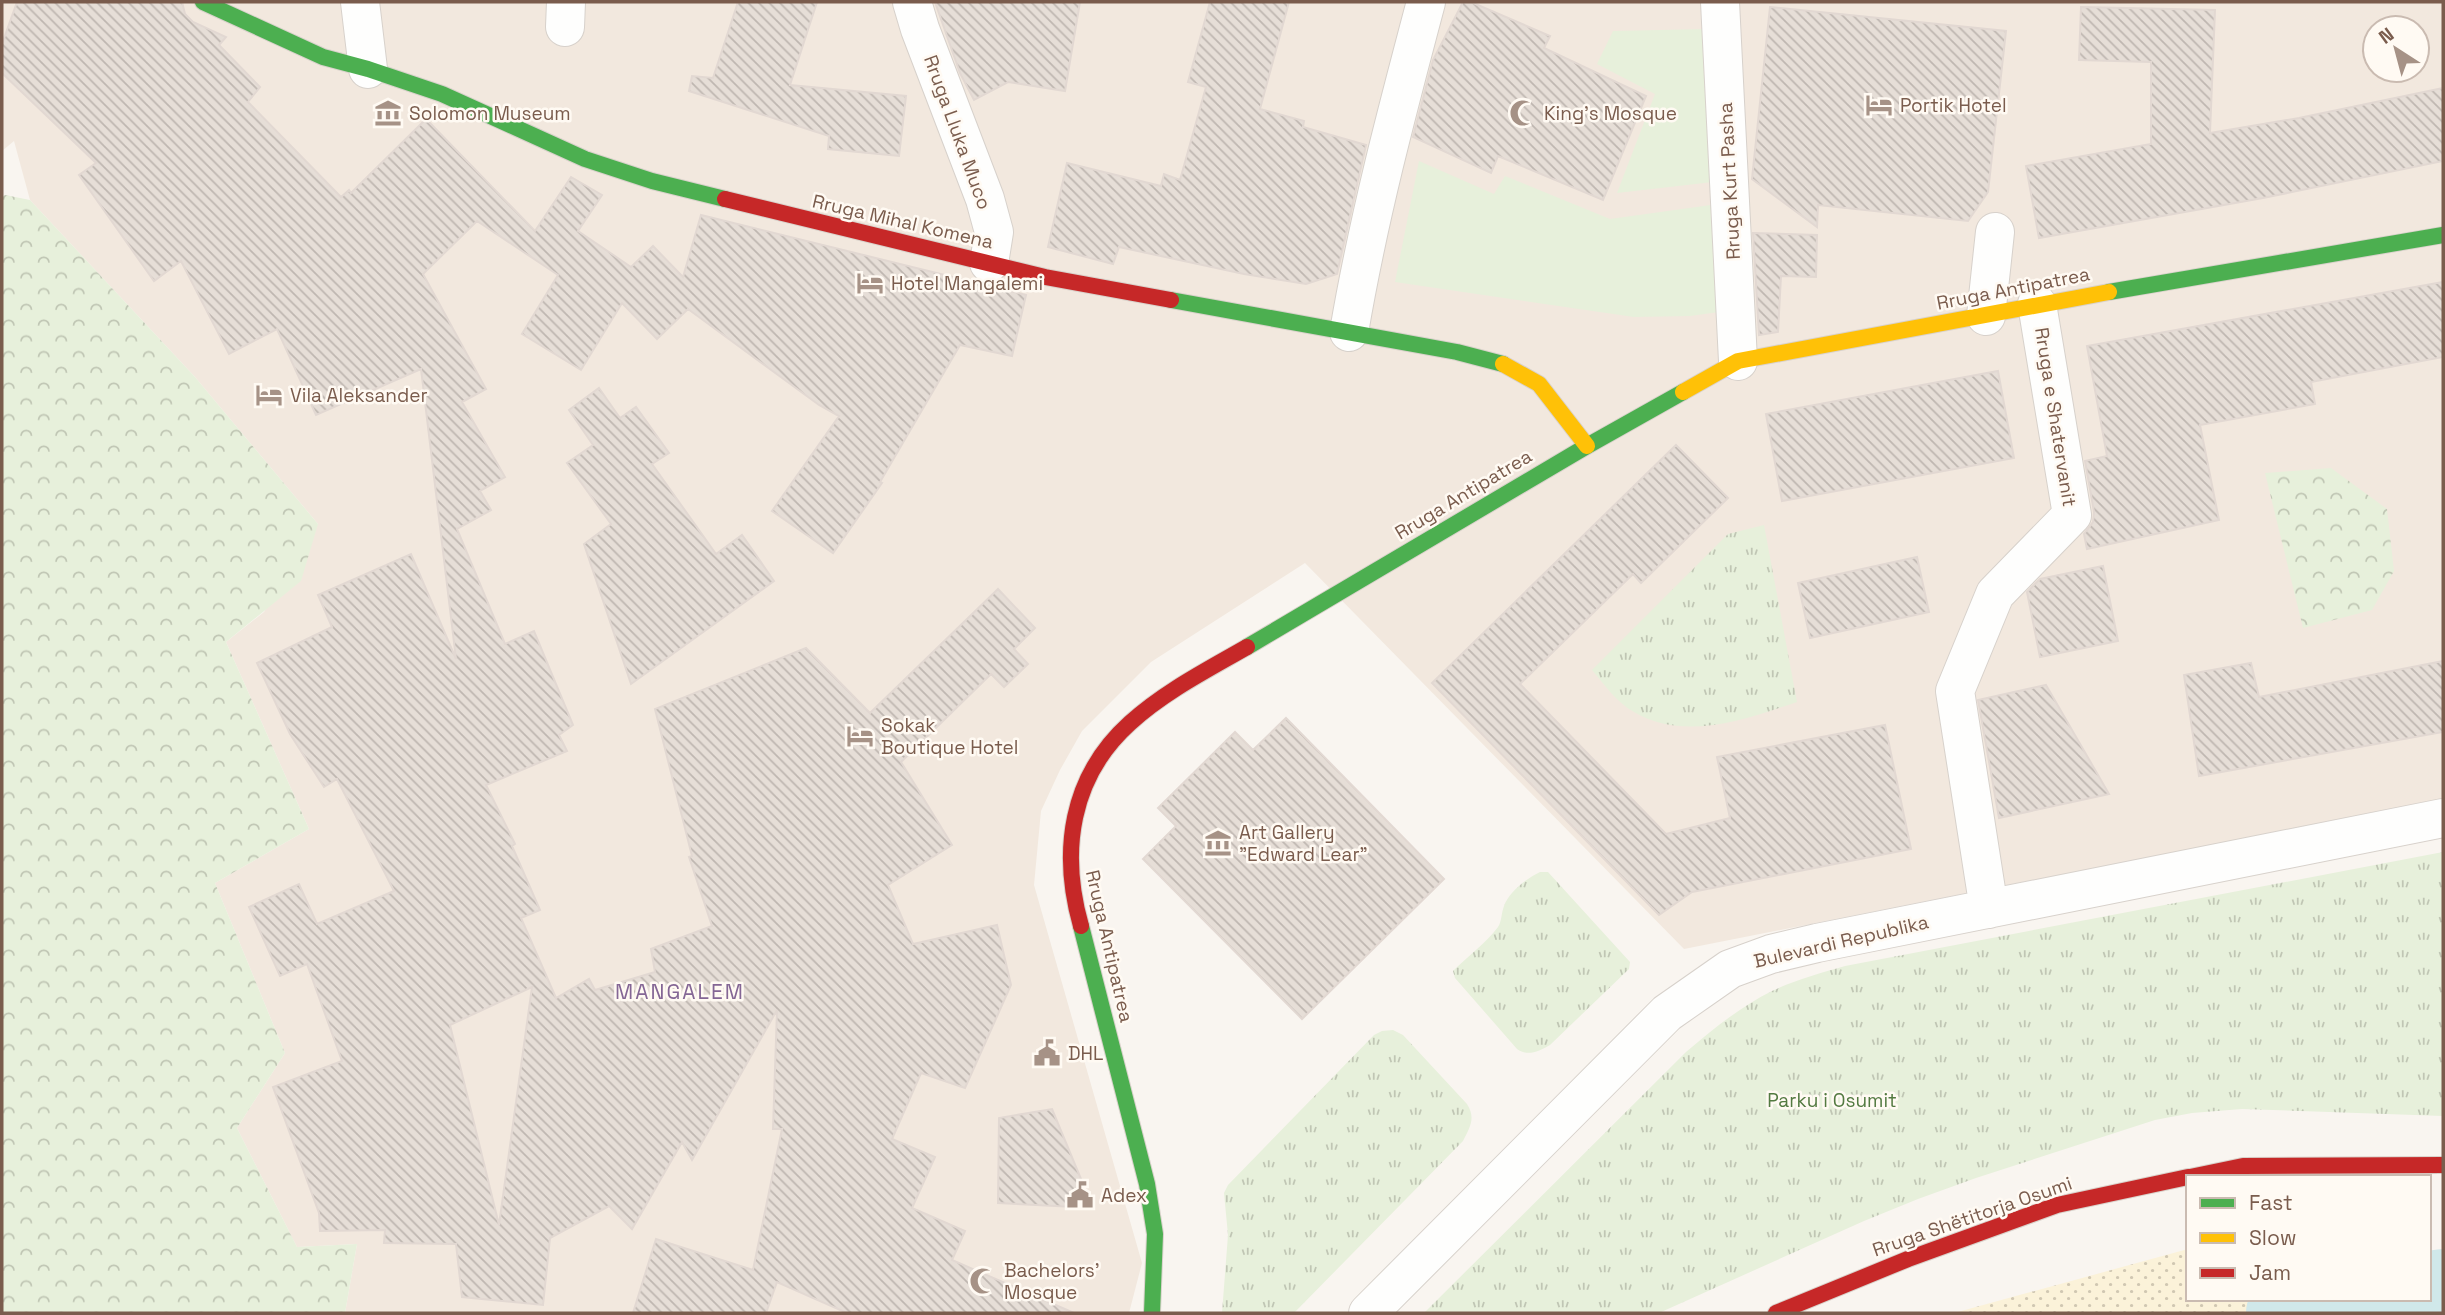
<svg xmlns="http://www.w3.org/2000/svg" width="2445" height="1315" viewBox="0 0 2445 1315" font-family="'Space Grotesk',sans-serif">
<defs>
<pattern id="forest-crowns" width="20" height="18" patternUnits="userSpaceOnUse" patternTransform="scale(1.75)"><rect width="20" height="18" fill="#e7f0db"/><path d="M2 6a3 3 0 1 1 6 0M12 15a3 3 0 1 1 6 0" fill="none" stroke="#c0c6b4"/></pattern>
<pattern id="sand-dots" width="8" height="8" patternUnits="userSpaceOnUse" patternTransform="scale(1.75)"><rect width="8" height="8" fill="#fbf2d9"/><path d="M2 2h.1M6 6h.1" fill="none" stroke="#d0c7b2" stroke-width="1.8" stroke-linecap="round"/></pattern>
<pattern id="park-tufts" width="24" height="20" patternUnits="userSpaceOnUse" patternTransform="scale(1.75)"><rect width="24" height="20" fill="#e7f0db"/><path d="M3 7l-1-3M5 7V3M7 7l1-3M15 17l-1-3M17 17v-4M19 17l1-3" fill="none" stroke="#c0c6b4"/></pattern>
<pattern id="building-back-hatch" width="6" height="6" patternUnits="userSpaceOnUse" patternTransform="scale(1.75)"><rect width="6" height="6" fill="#e6ded7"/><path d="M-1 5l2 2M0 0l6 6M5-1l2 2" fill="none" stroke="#bfb7b1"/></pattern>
</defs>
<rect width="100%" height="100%" fill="#f9f5f0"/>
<path fill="#f2e8de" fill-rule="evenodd" d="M2,2H2443V799L1684,949L1305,563L1151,662L1082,731L1060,770L1041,811L1034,885L1142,1263L1129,1313H345L357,1244L297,1247L237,1128L285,1053L215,883L309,829L226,642L264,612L318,524L195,377L30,200L14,141L2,151ZM2375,28H2417V70H2375Z"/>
<path fill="#e7f0db" d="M1707,29L1713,182L1617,193L1655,94L1597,64L1613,31Z
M1419,161L1494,194L1505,176L1610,219L1718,204L1719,312L1690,316L1634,317L1395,282Z"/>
<path fill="url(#forest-crowns)" d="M5,195L30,200L195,377L318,524L301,581L226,642L309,829L215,883L285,1053L237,1128L297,1247L357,1244L345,1313H2V197Z
M2331,468L2387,509L2394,571L2372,610L2303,628L2265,473Z"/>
<path fill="url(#sand-dots)" d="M2188,1249V1299H2429V1256L2443,1257V1313H1954Z"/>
<path fill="url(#park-tufts)" d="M1764,525L1797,702C1746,719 1685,742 1634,712C1617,703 1604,684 1592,670L1728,534Z
M2443,852V1116L2242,1109L2192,1113L2155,1120L1976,1178L1918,1199L1864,1221L1659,1313H1424L1686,1052C1713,1029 1740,1007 1772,991C1795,980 1821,973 1845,966Z
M1540,872H1548L1630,962L1629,969L1550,1045C1539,1051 1528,1057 1517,1049L1455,978L1453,971C1468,956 1485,944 1498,927C1502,921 1501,914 1504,906C1509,892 1527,878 1540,872Z
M1393,1030L1403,1035L1467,1104C1476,1118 1470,1127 1463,1141L1294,1313H1222L1228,1235L1224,1193L1228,1185L1374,1035L1382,1031Z"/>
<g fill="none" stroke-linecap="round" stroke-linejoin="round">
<path stroke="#d0e8ea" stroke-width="80" d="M2429,1291L2443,1289
M2286,1313L2377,1299"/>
</g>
<path fill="url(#building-back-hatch)" stroke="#e2d8d2" stroke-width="2" fill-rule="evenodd" d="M17,2H182L185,14L193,22L226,37L219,45L260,87L248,102L341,197L349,190L351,193L426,119L535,231L571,177L602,195L578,231L631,267L653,246L683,277L701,215L1026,295L1012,356L960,345L880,482L882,483L833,553L772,511L839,416L819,405L688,309L657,339L622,303L581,370L522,334L558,275L477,221L423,274L486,389L462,402L505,477L480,491L491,510L457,529L505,644L534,631L573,725L559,735L567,751L486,785L515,844L512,846L540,910L521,918L556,998L589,979L595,990L655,972L651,949L712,926L689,857L692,856L655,709L806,648L870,713L998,589L1035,628L1014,649L1028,664L1004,687L991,674L901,762L952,845L888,885L913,944L997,925L1011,985L965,1088L921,1073L892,1139L935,1157L912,1208L965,1231L952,1260L1074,1313H847L777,1282L766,1313H633L656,1239L753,1270L782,1129H773L777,1010L692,1160L682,1142L632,1229L609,1206L550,1238L543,1305L462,1297L456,1244L384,1243L385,1230L320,1231L319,1213L273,1087L342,1061L307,964L280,976L249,907L299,884L317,924L394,891L337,779L324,787L290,734L257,663L332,627L318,595L411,554L456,659L421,369L316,415L277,329L229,354L181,261L154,281L79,175L96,163L2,73V44ZM532,987L499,1225L450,1025Z
M738,2H817L790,85L906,96L899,156L828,149L829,136L689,91L692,76L713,78Z
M935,2H1080L1065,91L1008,82L974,100L960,73Z
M1210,2H1289L1260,109L1304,121L1303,127L1366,145L1337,274L1306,284L1244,274L1119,247L1113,264L1048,247L1067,163L1161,186L1164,174L1180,180L1206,87L1188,82Z
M1463,2H1471L1550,36L1544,48L1646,96L1603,200L1498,156L1491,173L1413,137L1433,60Z
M1770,7L2006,31L1988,192L1968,221L1818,205L1817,227L1752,179Z
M2081,7L2215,10L2210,133L2299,118L2443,88V161L2263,198L2039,238L2026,166L2151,144V62L2079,60Z
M1753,233L1817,235L1816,277L1781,276L1778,332L1759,335Z
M2443,282V357L2311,382L2315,404L2200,425L2219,520L2087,549L2084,534L2093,522L2094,512L2085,461L2107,456L2087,346Z
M1998,371L2014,458L1782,501L1766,414Z
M599,388L620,418L636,407L669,453L652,464L716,554L742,535L774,581L631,684L584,544L611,524L567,463L593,445L569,410Z
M1676,445L1728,498L1641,583L1633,574L1520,684L1666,834L1730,818L1717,757L1885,725L1911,849L1692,892L1659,915L1432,683Z
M1917,557L1929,612L1810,638L1798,583Z
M2103,566L2118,641L2040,657L2027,592L2040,579Z
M2443,661V732L2199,776L2184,675L2251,663L2259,697Z
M2046,685L2109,794L1999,818L1978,700Z
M1286,718L1444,879L1302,1019L1143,859L1176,826L1158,808L1235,732L1253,750Z
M1052,1109L1093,1208L998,1203L999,1118Z"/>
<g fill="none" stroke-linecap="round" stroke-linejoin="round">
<g stroke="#d7d1cb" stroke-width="40">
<path id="street" d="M360,2L368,69
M912,2L920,29L985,199L994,232L989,263
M1720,2L1738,361
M565,27L566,2
M1986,316L1995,232
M1349,332C1368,220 1397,111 1426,2
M1989,909L1955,691L1995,594L2072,515L2037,304
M1368,1313L1667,1013L1730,969L1771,954L1817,943L2443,818"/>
</g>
<g stroke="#d9d2cb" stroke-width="18">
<path id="fast" d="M203,2L323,57L368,69L442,94L585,159L652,181L725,199
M2109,292L2443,235
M1171,300L1457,352L1503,364
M1247,647L1587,446L1683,392
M1081,926L1147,1184L1155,1234L1152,1313"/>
</g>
<g stroke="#d9d2cb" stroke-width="18">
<path id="slow" d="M1503,364L1539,384L1587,446
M1683,392L1738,361L2109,292"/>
</g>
<g stroke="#d9d2cb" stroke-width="18">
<path id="jam" d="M725,199L1045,277L1171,300
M1081,926C1060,852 1070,777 1130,723C1164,692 1207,670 1247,647
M2190,1177L2243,1166L2443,1165
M1776,1313L1908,1259L2057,1205L2188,1177"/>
</g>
<use href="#street" stroke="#fefefd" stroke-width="38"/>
<use href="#fast" stroke="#4caf50" stroke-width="16"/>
<use href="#slow" stroke="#ffc107" stroke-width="16"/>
<use href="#jam" stroke="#c62828" stroke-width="16"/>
</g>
<defs>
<g id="hotel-bare" transform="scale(2.1)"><path d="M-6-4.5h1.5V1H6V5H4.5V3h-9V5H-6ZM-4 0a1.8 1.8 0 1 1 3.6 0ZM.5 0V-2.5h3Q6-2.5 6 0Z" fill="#a69286" stroke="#fffaf3" stroke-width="2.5" paint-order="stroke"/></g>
<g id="museum-bare" transform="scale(2.1)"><path d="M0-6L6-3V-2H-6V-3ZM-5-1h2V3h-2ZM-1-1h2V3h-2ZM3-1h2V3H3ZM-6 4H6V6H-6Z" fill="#a69286" stroke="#fffaf3" stroke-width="2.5" paint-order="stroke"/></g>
<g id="mosque-bare" transform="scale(2.1)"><path d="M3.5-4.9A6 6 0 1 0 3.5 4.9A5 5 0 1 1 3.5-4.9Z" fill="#a69286" stroke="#fffaf3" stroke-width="2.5" paint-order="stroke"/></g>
<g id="civic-bare" transform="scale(2.1)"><path d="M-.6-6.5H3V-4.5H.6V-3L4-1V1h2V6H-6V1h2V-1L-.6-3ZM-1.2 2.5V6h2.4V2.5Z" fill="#a69286" stroke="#fffaf3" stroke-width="2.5" paint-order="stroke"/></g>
</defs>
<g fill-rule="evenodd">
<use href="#hotel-bare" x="1879" y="105"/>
<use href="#museum-bare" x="388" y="113"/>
<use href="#mosque-bare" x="1523" y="113"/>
<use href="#hotel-bare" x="870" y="283"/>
<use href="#hotel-bare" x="269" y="395"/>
<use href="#hotel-bare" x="860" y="736"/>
<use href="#museum-bare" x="1218" y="843"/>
<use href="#civic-bare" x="1047" y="1053"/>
<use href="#civic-bare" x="1080" y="1195"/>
<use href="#mosque-bare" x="983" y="1281"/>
</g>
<g text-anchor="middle" stroke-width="5" stroke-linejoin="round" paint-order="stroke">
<g font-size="19" fill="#7a5c4d" stroke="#fffaf3" text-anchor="start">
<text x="1900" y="112">Portik Hotel</text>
<text x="409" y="120">Solomon Museum</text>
<text x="1544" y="120">King’s Mosque</text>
<text x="891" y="290">Hotel Mangalemi</text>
<text x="290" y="402">Vila Aleksander</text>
<text x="881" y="732">Sokak<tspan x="881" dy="22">Boutique Hotel</tspan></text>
<text x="1239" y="839">Art Gallery<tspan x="1239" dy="22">"Edward Lear"</tspan></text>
<text x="1068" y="1060">DHL</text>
<text x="1101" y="1202">Adex</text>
<text x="1004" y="1277">Bachelors'<tspan x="1004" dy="22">Mosque</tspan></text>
</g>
<g font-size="19" fill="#7a5c4d" stroke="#fffaf3">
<text transform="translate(958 132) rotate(70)" y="7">Rruga Lluka Muco</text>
<text transform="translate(1729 181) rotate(-93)" y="7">Rruga Kurt Pasha</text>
<text transform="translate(903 221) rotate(13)" y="7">Rruga Mihal Komena</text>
<text transform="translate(2013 288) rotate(-11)" y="7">Rruga Antipatrea</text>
<text transform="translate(2056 417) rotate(81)" y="7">Rruga e Shatervanit</text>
<text transform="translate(1463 494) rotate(-31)" y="7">Rruga Antipatrea</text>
<text transform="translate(1841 941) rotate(-13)" y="7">Bulevardi Republika</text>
<text transform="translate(1110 946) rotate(77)" y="7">Rruga Antipatrea</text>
<text transform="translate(1972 1216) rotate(-19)" y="7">Rruga Shëtitorja Osumi</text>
</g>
<g font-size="19" fill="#537a41" stroke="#fffaf3">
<text x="1832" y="1107">Parku i Osumit</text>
</g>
<g font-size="21" letter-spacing="2" fill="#846695" stroke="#fffaf3">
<text x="680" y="999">MANGALEM</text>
</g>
</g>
<rect width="2445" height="1315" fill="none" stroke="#7a5c4d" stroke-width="7"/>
<rect x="2186" y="1175" width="245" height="126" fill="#fffaf3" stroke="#cabbb1" stroke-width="2"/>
<rect x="2200" y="1198" width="35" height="10" fill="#4caf50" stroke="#cabbb1" stroke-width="2"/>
<text x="2249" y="1210" font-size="21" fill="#7a5c4d">Fast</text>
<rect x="2200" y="1233" width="35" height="10" fill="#ffc107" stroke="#cabbb1" stroke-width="2"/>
<text x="2249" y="1245" font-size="21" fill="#7a5c4d">Slow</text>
<rect x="2200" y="1268" width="35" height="10" fill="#c62828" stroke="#cabbb1" stroke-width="2"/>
<text x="2249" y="1280" font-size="21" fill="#7a5c4d">Jam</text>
<g transform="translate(2396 49) rotate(324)"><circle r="33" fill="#fffaf3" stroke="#cabbb1" stroke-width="2"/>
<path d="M0-5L12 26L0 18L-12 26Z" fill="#a69286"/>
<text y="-10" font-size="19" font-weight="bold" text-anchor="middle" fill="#7a5c4d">N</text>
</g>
</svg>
